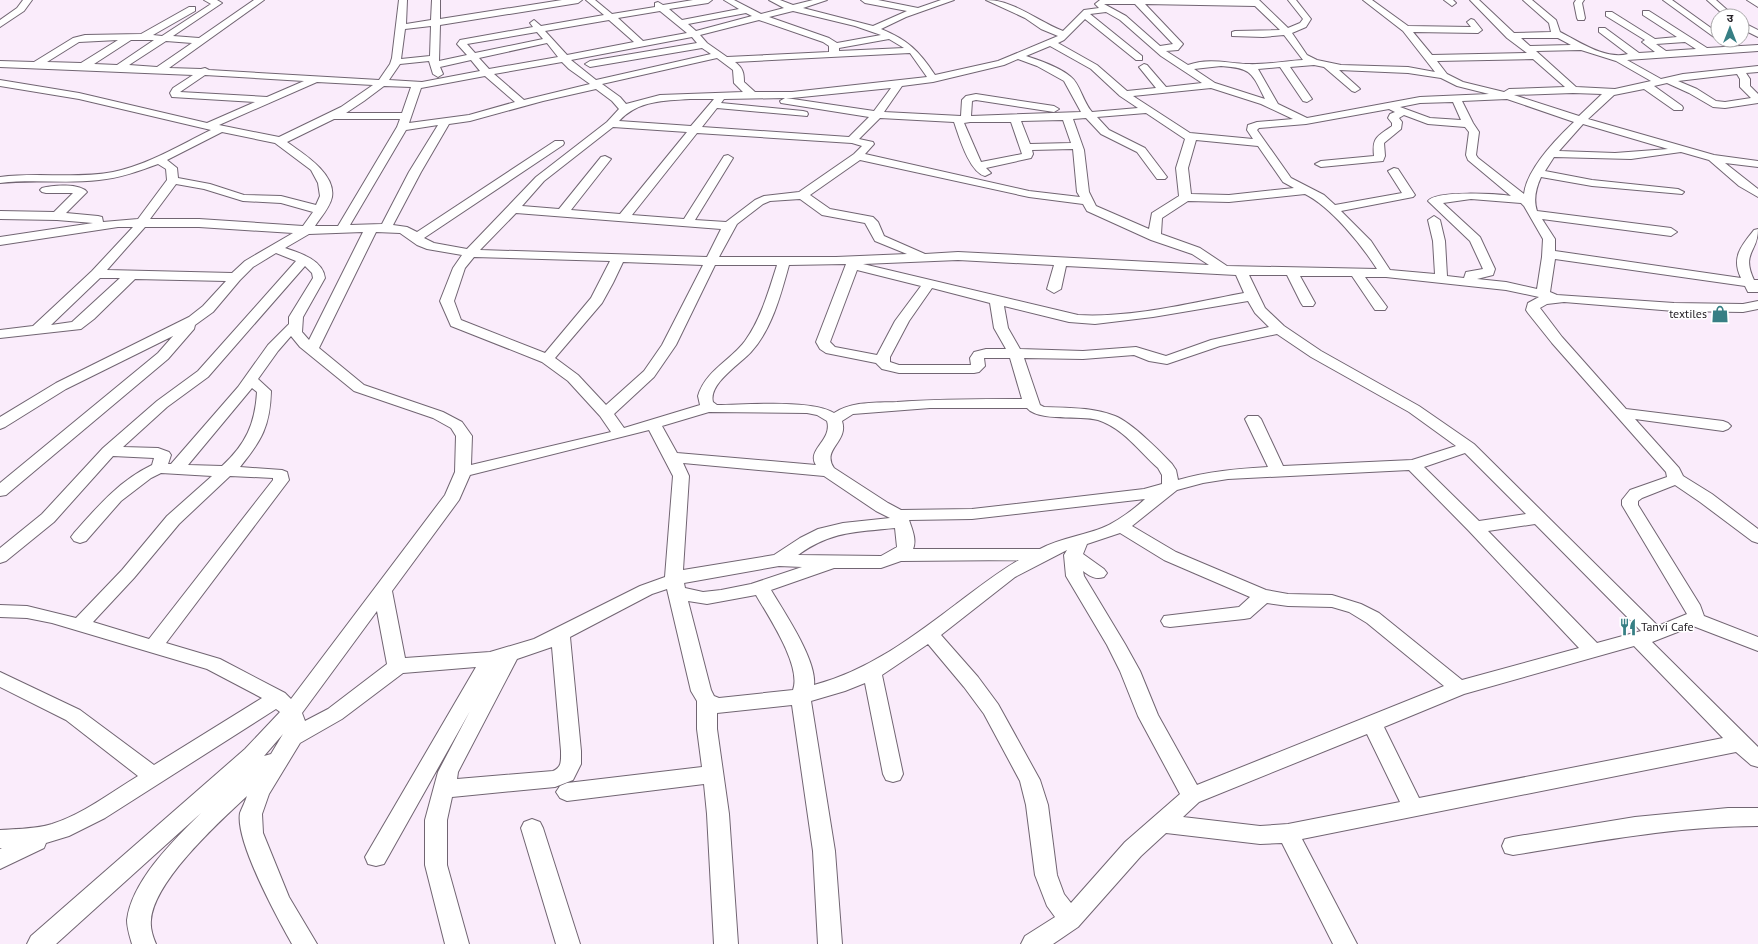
<svg xmlns="http://www.w3.org/2000/svg" width="1758" height="944" viewBox="0 0 1758 944" font-family="'PT Sans','Noto Sans Devanagari',sans-serif">
<rect width="100%" height="100%" fill="#faecfb"/>
<g fill="none" stroke-linecap="round" stroke-linejoin="round">
<g stroke="#716572" stroke-width="2">
<path id="minor" d="M23,0H32L24,11L0,27V20L17,8Z
M204,0H217L222,3L173,36L199,38L254,0H264L169,68L201,69L205,68L209,70L379,80L390,64L392,58L399,0H407L406,24L431,20L432,0H440V19L562,0H582L578,3L440,25L439,61L467,55L457,44L460,40L533,27L530,23L534,20L541,26L604,15L586,0H595L612,14L655,7V3L658,2L663,5L693,0H712L708,3L669,9L682,20L739,9L724,0H734L761,14L784,8L769,0H780L793,5L813,0H827L803,8L873,26L907,11L865,3L861,0H878L918,8L941,0H954L906,17L881,29C908,40 919,51 935,75L998,61L1058,36L1041,29L1025,18L986,0C1014,0 1037,21 1063,31L1084,10L1099,8L1095,4L1100,0H1259L1288,28L1300,23L1303,19L1288,0H1296L1311,19L1306,27L1292,33L1307,55L1317,60L1341,65L1408,67L1435,72L1403,31L1363,0H1372L1408,26L1471,27L1467,22L1471,19L1474,20L1482,30L1478,33L1413,32L1432,55L1527,53L1507,38L1470,0H1479L1514,33L1551,32L1549,23L1523,0H1532L1556,20L1560,32C1580,42 1605,60 1628,54L1599,32V28H1605L1639,53L1655,52L1642,42L1645,40L1606,16V12H1612L1655,39L1677,37L1643,15V11H1649L1707,48L1758,45V51L1627,60L1661,79L1683,74L1758,66V72L1746,73L1750,79V86L1758,94V103L1725,108L1713,107L1689,93L1667,83L1654,86L1682,106L1683,108L1682,110H1674L1644,89L1614,95L1588,119L1714,155L1758,161V167L1725,163L1758,189V197L1739,186L1709,160L1681,152L1631,159L1554,157L1545,171L1592,180L1678,189L1684,192L1682,194L1592,186L1541,177C1536,188 1533,199 1537,211L1671,228L1677,232L1671,236L1542,219L1555,239V251L1741,278C1731,258 1741,246 1754,230L1758,229C1758,253 1741,252 1754,280H1758V292H1748L1745,286L1555,259L1550,292L1557,295L1674,303L1743,304L1758,301V309L1743,312L1674,311L1564,302L1547,304L1540,308L1562,337L1626,409L1723,421L1728,423L1731,426L1728,429L1723,431L1635,419L1679,468L1683,476L1712,494L1758,529V543L1752,541L1700,502L1675,485L1642,498L1638,501V505L1700,605L1704,616L1758,637V651L1693,626L1652,642L1758,747V767L1751,765L1736,752L1302,839L1357,944H1333L1282,843L1260,844L1166,833L1141,856L1078,927L1053,944H1021L1025,936L1055,917L1047,906L1035,875L1026,805L1020,781L984,714L964,687L928,644L882,675L903,774L900,780L893,782L886,780L883,774L865,683L845,691L811,701L835,851L842,944H818L813,851L792,705L717,713V729L729,814L738,944H714L707,814L704,784L567,801L560,798L556,792L560,786L567,783L702,767L697,729V701L691,691L667,589L652,594L570,637L581,751V764L573,780L555,787L452,797L447,820V865L469,944H445L425,865V820L438,772L470,711L384,864L376,866L368,864L365,857L476,667L403,673L342,719L300,743L269,794L262,814L263,833L289,897L317,944H292C278,919 235,841 240,813C242,808 245,802 247,796C219,822 154,881 151,920C150,928 153,937 156,944H132C130,937 127,928 127,920C132,880 174,840 201,813L56,944H27L31,936L245,749L280,712L276,709L105,818L69,836L46,843L44,848L0,869V849L2,848H0V830C17,829 35,829 52,824C83,814 110,793 138,776L66,720L0,687V672L80,710L154,765L262,698L207,669L52,623L27,618L0,617V605L27,606L76,618L122,570L167,516L212,476L161,473L151,478L121,501L86,541L80,543L74,541L71,537L74,533C98,506 119,481 152,465L154,458L113,456L54,522L6,561L0,563V548L42,514L103,448L157,401L198,371L296,261L276,253L253,267L240,280L213,312L195,325L194,329L168,359L6,495L0,496V483L158,353L173,336L66,389L5,427L0,429V417L56,383L189,317L203,306L226,281L135,279L94,319L81,329L0,338V330L33,326L92,271L133,227H118L0,245V237L93,223L57,220L0,219V211L54,212L73,193H46L42,192L40,190L42,188C52,185 80,183 87,192L66,213L98,216L102,217L103,222L138,219L167,180L166,169L158,164C139,171 120,178 99,180C66,184 33,179 0,183V177C37,172 76,179 113,172C148,165 180,145 211,130L79,99L0,86V80L79,93L207,123L255,102L172,97L170,93L173,88L193,75L0,67V61L34,62L73,38L85,35L141,34L189,7H195V11L153,35L162,36L211,4ZM1104,4H1135L1173,44L1160,46L1126,16ZM1145,4L1255,6L1280,30L1235,31L1232,32V36L1263,37L1284,35L1303,60C1285,61 1265,65 1246,64C1225,63 1209,58 1188,65L1166,51L1178,50L1183,44ZM660,11L687,33L643,41L618,18ZM793,11L855,26L881,35L837,43L829,38L769,17ZM1106,12L1120,20L1161,56L1202,83L1166,87L1147,65L1144,64L1139,67L1156,88L1127,91L1097,65L1058,43L1064,40L1085,19L1136,60H1142V56L1090,14ZM746,13L752,16L696,31L688,24ZM609,20L634,42L567,55L545,31ZM759,20L823,42L829,46V52L727,57L707,43L700,35ZM431,26L430,56L401,59L405,29ZM537,32L543,39L475,53L467,44ZM692,37L697,43L590,61L585,64L590,67L702,48L711,54L596,80L571,60ZM1521,38H1558L1571,45L1530,46ZM889,39L904,48L839,51V48ZM118,40L81,63L47,62L79,42ZM131,40H154L117,65L94,64ZM166,41L192,43L157,67L129,65ZM1685,42L1696,49L1666,51L1656,44ZM547,43L558,57L489,69L479,58ZM1050,46L1091,69L1120,96L1138,108L1092,112C1083,102 1080,84 1071,77C1061,68 1039,60 1026,56ZM1581,50L1616,61L1651,81L1615,89L1576,87L1536,51ZM910,53L927,77L792,92H755L744,82C744,73 743,68 735,62ZM717,58L733,70L734,83L743,92L660,95L626,104L620,97L602,84ZM1018,59L1037,66L1064,81L1081,112L971,116L972,101L976,100L1054,112L1059,109L1054,106L976,94L966,96L962,100L961,116L884,112L902,86L933,82L1004,65ZM1533,59L1565,87L1509,89L1504,92L1463,82L1447,74L1437,61ZM471,60L480,71L422,82L389,80L400,64L429,61L433,74L438,77L443,74L440,67ZM562,62L569,69L590,84L524,100L494,74ZM1314,65L1324,67L1352,91L1355,92L1360,89L1358,87L1339,70L1408,73L1441,78L1457,86L1489,94L1420,97L1307,118L1278,104L1258,69L1280,67L1303,101L1307,102L1312,99L1290,67ZM1221,66C1252,68 1252,73 1265,99L1215,83L1194,69ZM1737,74L1740,79V87L1751,98L1725,102L1716,101L1697,89L1678,81ZM205,75L304,81L267,97L180,92ZM485,76L515,102L469,115L409,123L421,88ZM317,82L373,85L341,107L279,137L219,125ZM384,86L411,87L402,113H346L364,101ZM891,88L874,111L786,98H792ZM1211,88L1261,104L1293,119L1257,122L1248,125L1247,130L1253,139L1190,133L1133,96ZM596,89L612,101L619,109L607,122L536,177L467,249L434,243L424,238L563,145L564,143L563,141H555L417,232L407,227L393,225L421,172L449,124L470,121L543,101ZM1573,93L1602,94L1579,116L1514,95ZM785,98L780,101L781,103L869,117L849,137L702,127L717,108L807,116L808,114L807,112L803,111L721,103L724,99ZM690,99H714L691,126L619,121C639,100 663,101 690,99ZM1507,99L1574,122C1556,139 1527,169 1524,194L1478,158L1476,155L1479,132L1473,123L1462,101ZM1453,102L1461,120L1430,118L1400,107L1420,103ZM1389,109L1395,112L1390,114L1388,118L1392,123V126C1377,137 1372,137 1374,156L1321,161L1315,164L1321,167L1383,161L1385,156L1384,143L1401,129L1402,122L1399,118L1404,115L1428,124L1465,127L1469,132L1466,155L1468,160L1511,196C1497,194 1436,190 1428,201L1470,241L1483,269L1466,272L1464,278L1447,276L1445,241L1440,220L1434,216L1428,220L1433,241L1435,274L1390,270L1371,241L1341,211L1413,197L1415,195L1398,169L1394,168L1388,171L1402,193L1335,205L1324,195L1291,178L1257,130L1259,128L1306,124ZM1146,113L1185,139L1176,168L1179,196L1152,213L1149,229L1096,206L1089,192L1084,150L1073,119L1086,118L1101,134L1137,152L1157,179H1165L1167,177L1145,148L1109,130L1097,117ZM880,118L954,122C959,136 969,172 985,176L991,173L986,168L1031,158L1033,154L1032,150L1073,149L1077,192L1080,197L1029,191L865,154L874,144L873,142L859,139ZM334,119H400L397,127L338,226H315C321,217 330,207 332,197C336,173 302,153 287,142ZM1063,120L1071,143L1030,144L1021,121ZM970,122H1011L1022,154L981,162L964,123ZM1583,124L1668,149L1615,153L1559,151ZM438,125L409,172L382,224L350,225L406,130ZM613,127L687,132L620,214L571,210L611,159L605,156L601,157L559,209L522,206L544,181ZM222,132L275,143L311,170L318,183L320,196L316,205L281,196L244,195L210,184L178,178L177,168L167,160ZM697,133L852,143L862,146L854,154L799,192L764,196L755,200L726,222L695,220L733,158L728,155L724,156L684,219L632,215ZM1196,140L1258,146L1283,182L1294,188L1229,195L1191,194L1188,168ZM860,160L1029,197L1083,204L1087,211L1151,240L1192,254L1209,265L958,252L925,254L884,236L878,222L873,217L830,209L810,195ZM176,184L204,189L243,201L281,203L313,212L303,226L199,219H150ZM1305,194C1331,207 1361,244 1377,269L1227,266L1200,248L1161,234L1162,218L1188,201L1229,202ZM800,199L822,215L865,223L875,241L907,254L836,257H719L737,224L763,204L770,201ZM1471,199L1521,203L1524,206L1543,239L1542,257L1537,289L1506,282L1477,279L1493,275L1495,269L1480,237L1443,203ZM516,213L721,229L707,257L480,250ZM145,227H199L293,233L245,261L232,273L107,270ZM363,232L309,340L302,332L303,317L325,278C323,260 300,253 285,248L309,234ZM376,232L400,233L417,245L427,249L462,255L453,268L440,301L451,326L542,362L568,381L600,416L611,432L471,465L472,436L462,422L443,412L364,385L319,348ZM474,257L610,261L591,298L545,353L461,320L454,301L465,268ZM958,260L1054,265L1047,289L1054,293L1061,289L1066,266L1236,275L1244,293C1191,303 1132,318 1078,315L863,264ZM623,262L703,265L662,345L644,371L606,405L578,375L555,358L602,303L613,283ZM846,264L816,342L820,349L826,353L876,363L882,369L899,373H974L979,372L985,366L984,358H1010L1022,399C980,399 938,399 897,402C875,403 853,401 834,413C812,399 745,405 717,405L713,402C708,384 740,364 751,352C772,329 781,294 789,265ZM715,265H777C769,290 761,319 745,341C731,360 705,371 698,396L700,405L624,428L614,414L654,377L676,345ZM305,266L312,273L313,278L289,317V324L268,345L238,387L171,464H168L171,455L169,452L158,448L123,447L167,407L208,377ZM857,270L921,286L895,321L877,355L835,347L830,342ZM1249,275H1287L1301,303L1303,306H1313L1315,303L1300,276H1352L1375,310H1385L1387,307L1365,277H1386L1506,290L1539,297L1528,303L1526,310L1528,313L1552,343L1666,472L1667,477L1630,490L1622,500V505L1687,614L1658,626L1474,444L1419,406L1321,351L1284,326L1265,308ZM100,278H120L72,322L51,325ZM932,288L990,303L994,328L1006,349H986L974,352L970,358L971,365H899L890,362V357L909,321ZM1248,301L1255,313L1269,327L1211,340L1166,356L1136,347L1083,351L1020,349L1008,328L1004,306L1069,322L1095,324L1153,317ZM1277,334L1311,357L1409,412L1456,446L1412,460L1283,466L1261,419L1258,416H1248L1245,419L1268,467C1237,469 1208,471 1178,480L1176,470L1172,464C1159,450 1132,423 1115,416C1092,407 1068,408 1044,407L1040,405L1024,358L1083,359L1134,355L1149,361L1167,364L1220,346ZM291,336L300,347L354,391L433,418L451,428L456,436L455,472L445,495L291,699L285,693L220,659L166,643L289,480L287,472L282,470L240,467C262,440 270,426 271,391L258,379L278,351ZM252,388L257,392C255,424 246,444 222,466L188,465ZM930,408H1027C1039,422 1080,415 1098,420C1123,428 1139,451 1158,468L1162,475V484L1144,489L972,509L901,510L888,503L834,468C821,449 849,442 842,421L853,414ZM709,412L807,413L817,415L827,421C833,440 806,450 816,465L677,453L662,426ZM649,430L673,476L665,577L640,586L534,639L490,652L405,658L392,591L459,500L470,475ZM1465,453L1526,514L1479,521L1424,467ZM683,463L824,476L876,511L890,518L843,523L818,529L800,538L774,555L683,570L689,476ZM1409,470L1469,531L1579,648L1462,680L1379,613L1361,604L1332,595L1288,594L1266,590L1176,552L1132,526L1177,490L1203,483L1228,479ZM230,476L273,478V480L149,639L93,622L134,578L179,524ZM1145,499C1134,509 1117,522 1102,528C1082,536 1060,538 1040,549H913C917,540 912,529 909,520L972,519ZM1535,524L1641,631L1597,643L1488,531ZM895,528L897,547L881,556L798,555C831,531 856,532 895,528ZM1120,533L1164,560L1250,597L1239,607L1164,616L1161,621L1164,626L1170,627L1244,619L1250,618L1267,603L1288,606L1332,607L1349,612L1367,623L1444,686L1197,785L1158,715L1140,671L1125,644L1084,576L1083,571C1090,576 1095,580 1104,577L1107,573L1104,569L1083,554L1087,544ZM1067,550L1064,555L1066,576L1107,645L1120,671L1138,716L1180,794L1125,842L1071,903L1064,894L1057,875L1048,805L1040,780L998,704L978,677L941,635L1015,577ZM1019,560C998,572 979,587 959,602C914,636 870,670 814,685C817,660 784,612 771,590L834,568H881L901,561ZM779,566L802,567L751,584L721,590L703,592L685,588L684,583ZM756,595C768,616 802,666 793,690L719,698L714,696L711,690L688,601L707,604ZM377,611L387,664L328,709L305,721L302,713ZM1634,646L1723,738L1419,798L1384,727L1464,694ZM552,647L561,751C561,761 562,767 553,771L457,779L458,772L517,659ZM283,734L271,754L264,756ZM1367,734L1400,802L1288,824L1260,826L1183,817L1199,802Z
M1444,0H1453L1456,3L1452,6Z
M1576,0H1584L1582,3L1585,18L1584,20H1578L1577,18L1574,3Z
M1663,0H1672L1718,33V40Z
M1707,0H1716L1734,16H1725Z
M1747,0H1758V7Z
M1742,22L1758,30V37L1742,29Z
M1728,808H1758V826C1675,826 1595,842 1513,855L1505,853L1502,846L1505,839L1513,837L1635,817Z
M532,819L540,822L543,828L580,944H556L521,828L524,822Z"/>
</g>
<use href="#minor" fill="#fff" fill-rule="evenodd"/>
</g>
<defs>
<g id="shop-bare" transform="scale(1.38)"><path d="M-5-2.5h2.3a2.7 3.5 0 0 1 5.4 0H5L5.5 6h-11ZM-1.5-2.5h3a1.5 2.3 0 0 0-3 0Z" fill="#377f84" stroke="#fff" stroke-width="2.5" paint-order="stroke"/></g>
<g id="restaurant-bare" transform="scale(1.38)"><path d="M-5-6h1v4h1v-4h1v4h1v-4h1v5L-1.5 .5V6h-2V.5L-5-1ZM5-6V6H3V1.5H1.5Q1.5-4 5-6Z" fill="#377f84" stroke="#fff" stroke-width="2.5" paint-order="stroke"/></g>
</defs>
<g fill-rule="evenodd">
<use href="#shop-bare" x="1720" y="314"/>
<use href="#restaurant-bare" x="1628" y="627"/>
</g>
<g text-anchor="middle" stroke-width="3" stroke-linejoin="round" paint-order="stroke">
<g font-size="12" fill="#272228" stroke="#fff" text-anchor="end">
<text x="1707" y="318">textiles</text>
<text x="1641" y="631" text-anchor="start">Tanvi Cafe</text>
</g>
</g>
<g transform="translate(1730 28)"><circle r="19" fill="#ffffff" stroke="#a9a7a9"/>
<path d="M0-3L7 15L0 10L-7 15Z" fill="#377f84"/>
<text y="-6" font-size="11" font-weight="bold" text-anchor="middle" fill="#272228">उ</text>
</g>
</svg>
